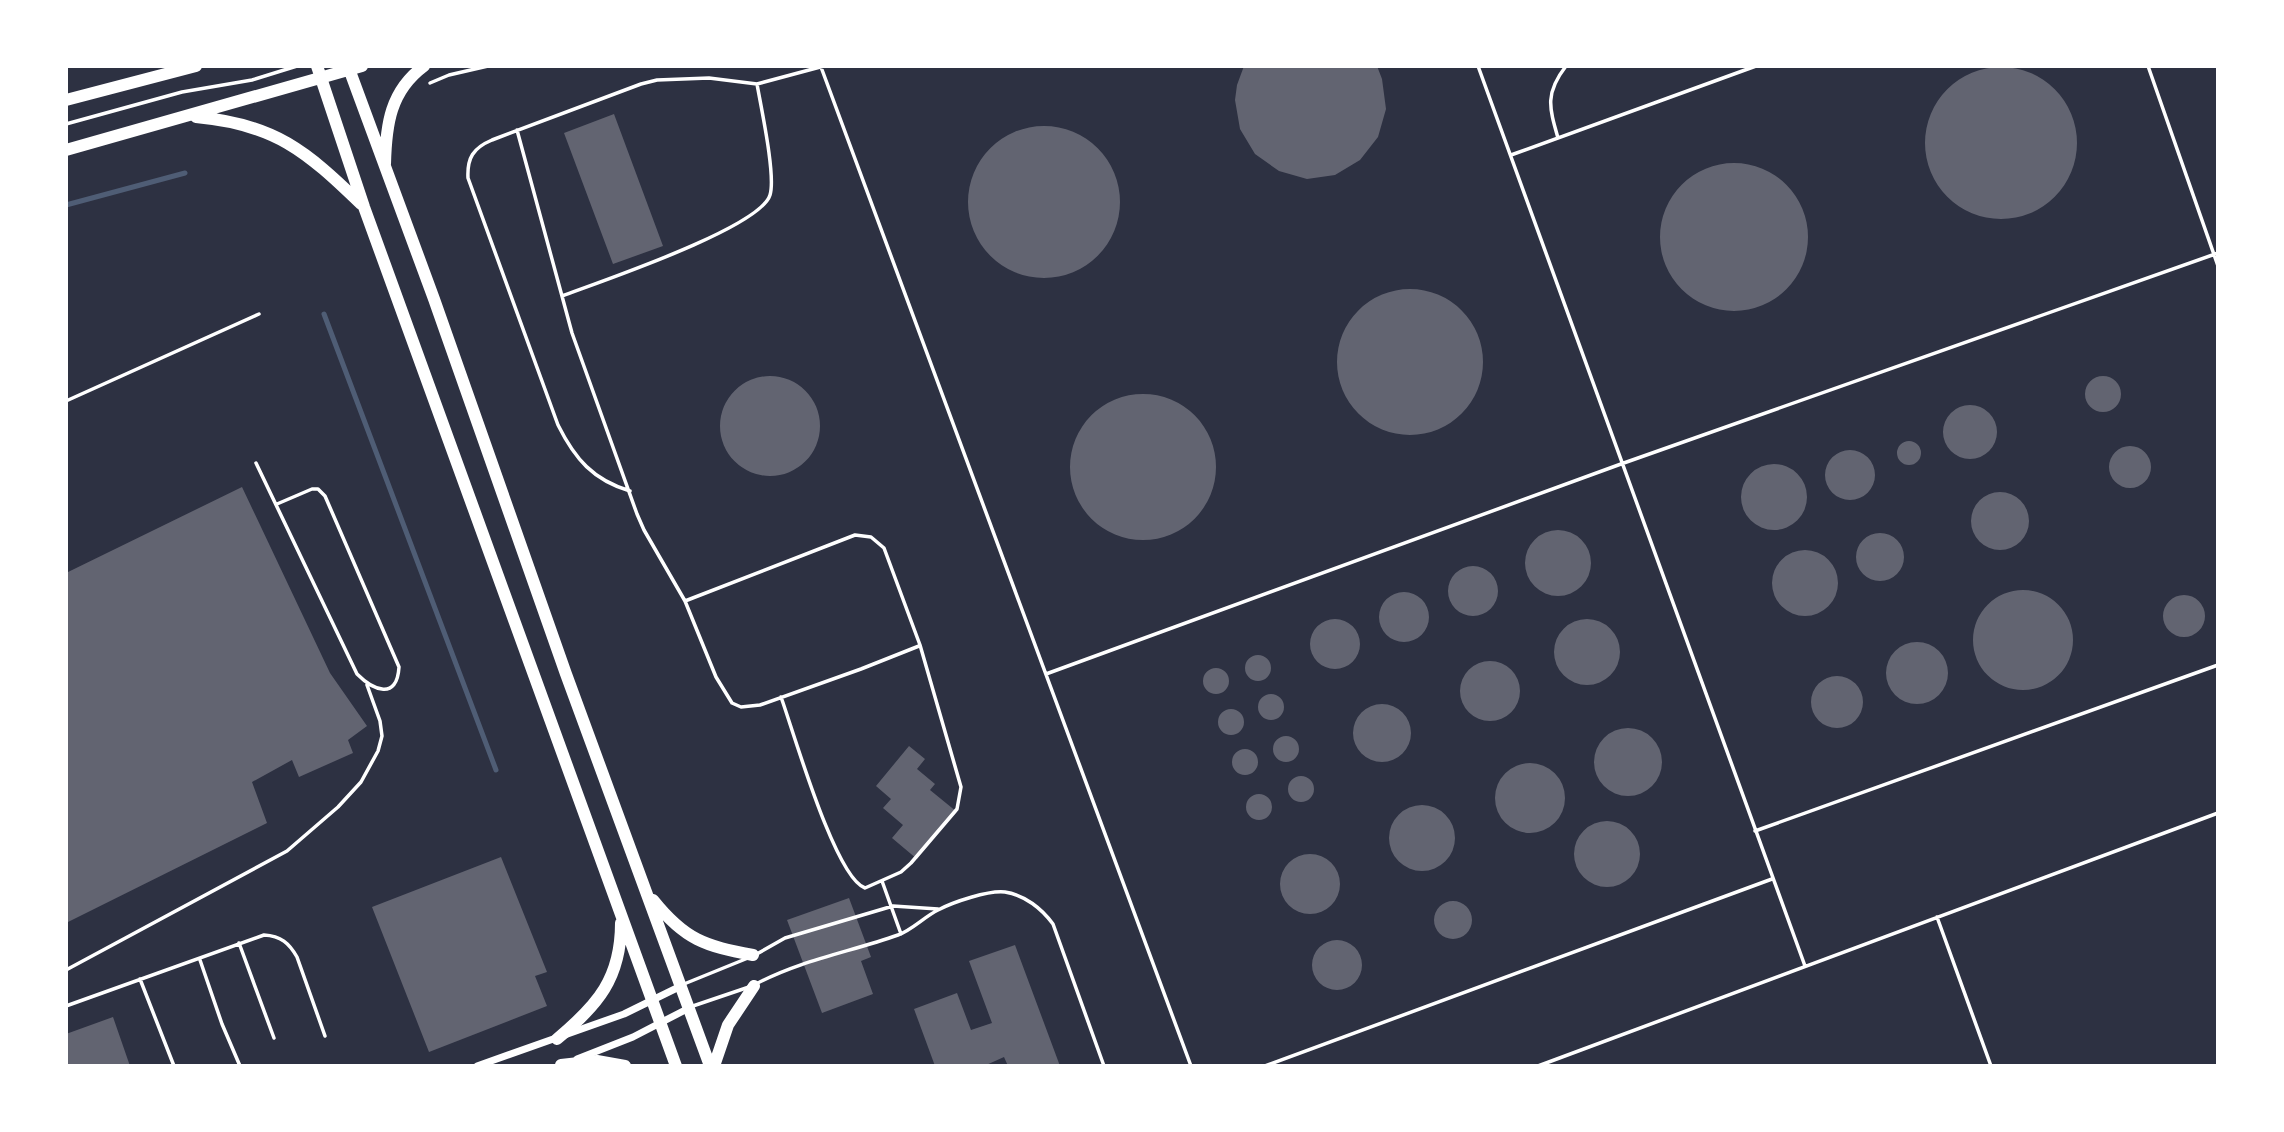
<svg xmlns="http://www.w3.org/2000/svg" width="2284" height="1132" viewBox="0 0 2284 1132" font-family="'Titillium Web',sans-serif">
<rect width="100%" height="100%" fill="#2d3142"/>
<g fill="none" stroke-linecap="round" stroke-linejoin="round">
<path stroke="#4f5d75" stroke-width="5" d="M66,205L185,173
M324,314L496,770"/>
</g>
<path fill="#626471" d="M1244,66H1377L1382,79L1386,109L1378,137L1360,160L1335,175L1307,179L1279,171L1255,154L1240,129L1235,100L1237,85Z
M1925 143a76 76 0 1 1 152 0a76 76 0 1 1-152 0Z
M614,114L663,246L613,264L564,133Z
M968 202a76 76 0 1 1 152 0a76 76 0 1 1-152 0Z
M1660 237a74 74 0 1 1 148 0a74 74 0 1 1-148 0Z
M1337 362a73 73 0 1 1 146 0a73 73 0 1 1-146 0Z
M2085 394a18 18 0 1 1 36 0a18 18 0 1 1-36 0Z
M720 426a50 50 0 1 1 100 0a50 50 0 1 1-100 0Z
M1070 467a73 73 0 1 1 146 0a73 73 0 1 1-146 0Z
M1943 432a27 27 0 1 1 54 0a27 27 0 1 1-54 0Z
M1897 453a12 12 0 1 1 24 0a12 12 0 1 1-24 0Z
M2109 467a21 21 0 1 1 42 0a21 21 0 1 1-42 0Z
M1825 475a25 25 0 1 1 50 0a25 25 0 1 1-50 0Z
M1741 497a33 33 0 1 1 66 0a33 33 0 1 1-66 0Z
M242,487L330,673L367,726L348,740L353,753L299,777L292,760L252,782L267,823L66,923V573Z
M1971 521a29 29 0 1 1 58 0a29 29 0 1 1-58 0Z
M1525 563a33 33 0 1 1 66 0a33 33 0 1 1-66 0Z
M1856 557a24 24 0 1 1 48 0a24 24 0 1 1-48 0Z
M1772 583a33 33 0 1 1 66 0a33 33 0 1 1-66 0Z
M1448 591a25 25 0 1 1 50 0a25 25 0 1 1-50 0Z
M1973 640a50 50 0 1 1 100 0a50 50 0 1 1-100 0Z
M1379 617a25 25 0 1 1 50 0a25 25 0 1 1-50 0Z
M2163 616a21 21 0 1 1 42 0a21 21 0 1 1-42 0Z
M1554 652a33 33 0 1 1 66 0a33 33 0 1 1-66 0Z
M1310 644a25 25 0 1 1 50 0a25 25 0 1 1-50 0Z
M1886 673a31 31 0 1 1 62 0a31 31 0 1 1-62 0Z
M1245 668a13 13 0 1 1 26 0a13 13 0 1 1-26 0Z
M1460 691a30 30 0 1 1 60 0a30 30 0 1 1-60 0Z
M1203 681a13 13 0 1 1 26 0a13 13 0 1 1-26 0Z
M1811 702a26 26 0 1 1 52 0a26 26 0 1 1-52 0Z
M1258 707a13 13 0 1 1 26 0a13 13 0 1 1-26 0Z
M1353 733a29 29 0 1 1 58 0a29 29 0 1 1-58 0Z
M1218 722a13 13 0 1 1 26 0a13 13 0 1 1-26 0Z
M1594 762a34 34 0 1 1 68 0a34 34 0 1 1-68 0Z
M1273 749a13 13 0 1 1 26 0a13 13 0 1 1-26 0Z
M909,746L925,759L917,769L935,784L930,790L957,812L917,859L892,838L903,825L883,808L891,799L876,786Z
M1232 762a13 13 0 1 1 26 0a13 13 0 1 1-26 0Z
M1495 798a35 35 0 1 1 70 0a35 35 0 1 1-70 0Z
M1288 789a13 13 0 1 1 26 0a13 13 0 1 1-26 0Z
M1246 807a13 13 0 1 1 26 0a13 13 0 1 1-26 0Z
M1389 838a33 33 0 1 1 66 0a33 33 0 1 1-66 0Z
M1574 854a33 33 0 1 1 66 0a33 33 0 1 1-66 0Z
M1280 884a30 30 0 1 1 60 0a30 30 0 1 1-60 0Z
M501,857L547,972L535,976L547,1006L429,1052L372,907Z
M849,898L871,957L861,961L873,994L822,1013L787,920Z
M1434 920a19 19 0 1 1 38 0a19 19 0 1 1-38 0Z
M1312 965a25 25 0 1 1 50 0a25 25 0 1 1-50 0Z
M1015,945L1060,1066H1008L1004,1057L984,1066H935L914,1009L957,993L971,1030L992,1023L969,961Z
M113,1017L130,1066H66V1034Z"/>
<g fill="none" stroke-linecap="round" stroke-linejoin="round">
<path stroke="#fff" stroke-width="3.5" d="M430,83L449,75L488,66"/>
<path stroke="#fff" stroke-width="3.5" d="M1478,66L1805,966
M2148,66L2218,266
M821,67L1191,1066
M66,124L182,92L252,80L297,66
M517,130L572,333L637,514L644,530L685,601L716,677L732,703L741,707L760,705L861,669L919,646
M1558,138C1549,107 1545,93 1566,66
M1511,155L1756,66
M562,296C599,282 760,228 770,195C776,176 761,107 757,84
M66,401L259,314
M256,463L357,674C373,690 397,701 399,667L325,496L318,489H312L277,504
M630,491C593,480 575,459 558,425L468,178C467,158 473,148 492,140L641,84L657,80L709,78L757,84L824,66
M685,601L855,535L871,537L884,548L920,645L961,787L957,809L911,863L901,872L865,888C835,878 793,730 781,697
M1046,674L1621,464L2218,253
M1755,831L2218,665
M882,881L901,934
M1937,917L1991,1066
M239,943L274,1038
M755,955L785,938L893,906L938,909
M200,960L222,1024L240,1066
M66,970L287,851L338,807L361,782L378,751L382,736L380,721L367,685
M140,979L174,1066
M684,984L748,958
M756,984C801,960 850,952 898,935C912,930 924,917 938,910C953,902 989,890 1005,892C1025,895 1042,909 1053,924L1104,1066
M66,1006L264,935C281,936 289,943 297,957L325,1036
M690,1007L749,987
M1265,1066L1772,879
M1538,1066L2218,813"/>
<path stroke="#fff" stroke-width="7" d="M577,1059L633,1037L689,1008
M477,1066L624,1014L681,986"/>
<path stroke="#fff" stroke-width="12" d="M317,66L364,207L676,1066
M348,66L434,299L566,674L710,1066
M66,100L196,66
M196,117C275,124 306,151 361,204
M66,150L362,66
M385,164C386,125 390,91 424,66
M653,900C685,940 705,946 753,955
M557,1039C598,1005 621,978 621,923
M561,1065L597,1061L625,1066
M714,1066L728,1025L754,986"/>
</g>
<rect width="2284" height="1132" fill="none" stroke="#ffffff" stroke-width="136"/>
</svg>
